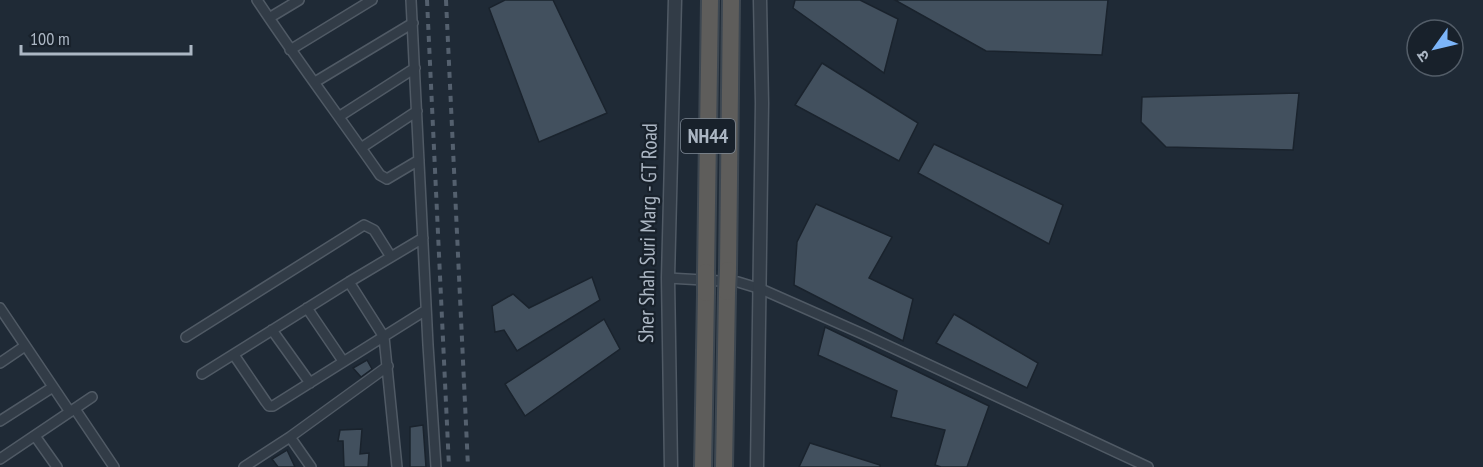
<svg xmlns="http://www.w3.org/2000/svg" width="1483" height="467" viewBox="0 0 1483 467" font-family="'PT Sans Narrow','Noto Sans Devanagari',sans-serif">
<rect width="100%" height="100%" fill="#1f2a36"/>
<path fill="#42505e" stroke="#1a232d" stroke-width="1.5" d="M505,0H553L607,113L539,142L489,8Z
M795,0H860L898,19L884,73L793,8Z
M895,0H1108L1102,55L986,51Z
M822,63L918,123L899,161L795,105Z
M1299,93L1293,150L1166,147L1141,122L1142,97Z
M934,144L1063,205L1049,244L918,173Z
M816,204L892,237L869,278L913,299L903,341L794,285L797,242Z
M592,277L600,300L517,351L504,330L495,332L492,306L513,294L529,308Z
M954,314L1038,363L1027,388L936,343Z
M604,319L620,349L525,416L505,384Z
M825,327L989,406L967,467H941L935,465L945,430L891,417L897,391L818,355Z
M367,360L372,369L361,377L353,368Z
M423,425L426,467H410V427Z
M362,429L360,454L369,453L368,467H344L343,441H338L340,430Z
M810,443L880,465V467H799Z
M287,450L295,467H278L272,459Z"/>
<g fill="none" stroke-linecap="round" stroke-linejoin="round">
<g stroke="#505a65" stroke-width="12">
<path id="minor" d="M257,0C296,59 339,116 380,175L387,179L419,160
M411,0L428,345L436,467
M269,18L299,0
M290,50L372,0
M315,82L413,23
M340,116L415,68
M361,148L417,111
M668,278L738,282L761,289L865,335L1148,467
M349,282L384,337L397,467
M0,308L70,412
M307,308L343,361
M272,330L310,383
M186,337L364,225L374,230L391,257
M234,355L266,402L269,406H273L426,310
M0,363L25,346
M202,374L349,282L423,238
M75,409L114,467
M0,421L53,387
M35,436L57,467
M290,437L311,467
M0,459L92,397
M244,467L290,437L388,366"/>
</g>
<g stroke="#505a65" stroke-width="15">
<path id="tertiary" d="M671,467L668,278L675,0
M757,467L762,103L760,0"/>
</g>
<g stroke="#3d4751" stroke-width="20">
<path id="trunk" d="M728,270L731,0
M706,272L710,0
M703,467L706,293
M724,467L727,292"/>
</g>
<use href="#minor" stroke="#323c47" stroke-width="9"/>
<use href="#tertiary" stroke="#323c47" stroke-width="12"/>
<use href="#trunk" stroke="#5e5d5b" stroke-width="16"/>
<path stroke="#54606e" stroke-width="4" stroke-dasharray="6 6" stroke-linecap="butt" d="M427,0L449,467
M446,0L468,467"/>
<g stroke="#3d4751" stroke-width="20" stroke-linecap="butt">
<path id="trunk-bridge" d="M727,292L728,270
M706,293V272"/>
</g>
<use href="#trunk-bridge" stroke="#5e5d5b" stroke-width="16"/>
</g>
<g text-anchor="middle" stroke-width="4.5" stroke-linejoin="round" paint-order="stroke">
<rect fill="#18212b" stroke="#808a96" stroke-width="1.5" x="681" y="119" width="54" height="34" rx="4.5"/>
<g font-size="20" font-weight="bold" fill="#acb7c4">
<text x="708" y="143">NH44</text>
</g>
<g font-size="21" fill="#acb7c4" stroke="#18212b">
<text transform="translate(648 233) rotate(-89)" y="7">Sher Shah Suri Marg - GT Road</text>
</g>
</g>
<g transform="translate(1435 48) rotate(236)"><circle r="28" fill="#18212b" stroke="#535d68" stroke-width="1.5"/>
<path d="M0-4.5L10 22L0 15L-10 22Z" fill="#7cb5f9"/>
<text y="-9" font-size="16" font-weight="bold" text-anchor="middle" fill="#acb7c4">उ</text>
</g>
<path d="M21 45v9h170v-9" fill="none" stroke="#acb7c4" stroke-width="3"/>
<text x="30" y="45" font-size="18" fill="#acb7c4" stroke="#18212b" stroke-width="4.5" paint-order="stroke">100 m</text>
</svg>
